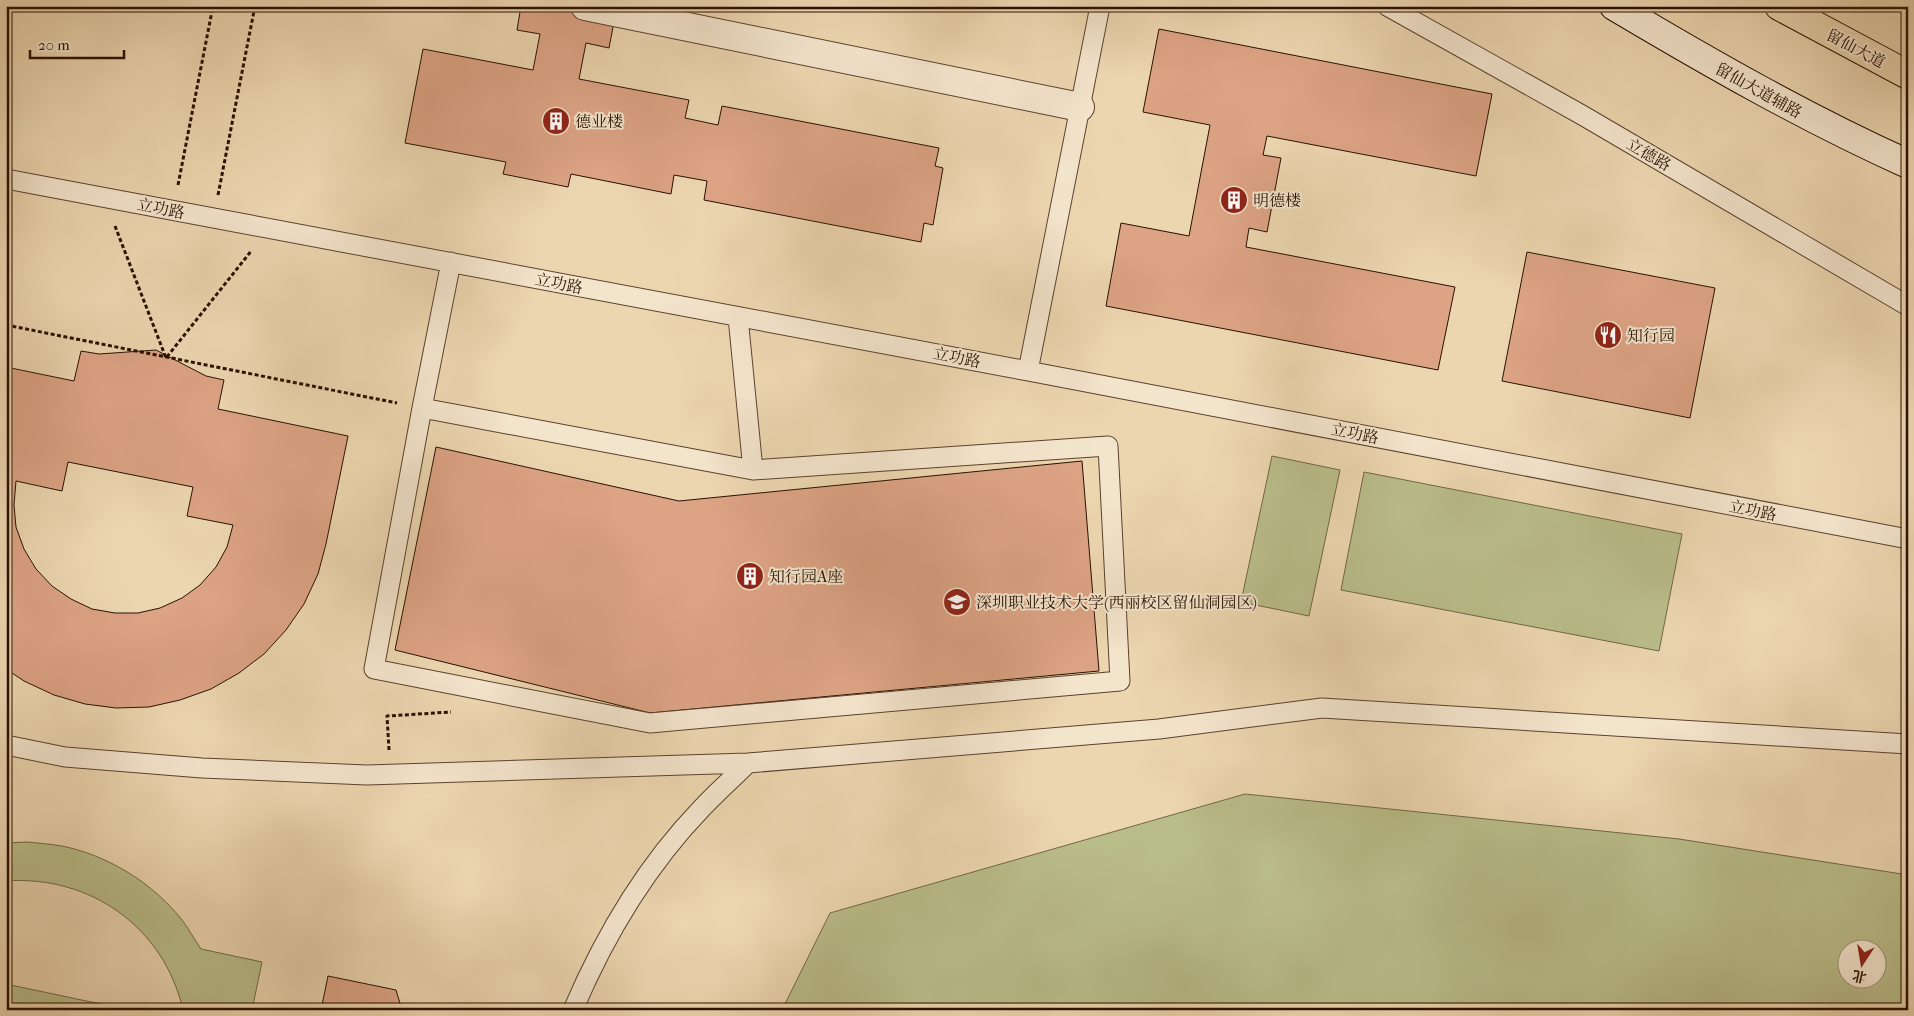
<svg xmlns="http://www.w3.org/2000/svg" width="1914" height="1016" viewBox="0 0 1914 1016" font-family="'IM FELL French Canon','Noto Serif SC',serif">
<rect width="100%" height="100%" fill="#ecd6b0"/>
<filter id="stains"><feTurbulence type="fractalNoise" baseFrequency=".004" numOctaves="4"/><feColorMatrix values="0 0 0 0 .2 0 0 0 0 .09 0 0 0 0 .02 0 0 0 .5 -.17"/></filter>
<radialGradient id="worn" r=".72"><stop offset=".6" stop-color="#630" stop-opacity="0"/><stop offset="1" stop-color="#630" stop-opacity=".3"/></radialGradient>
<path fill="#b9bd8a" stroke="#716746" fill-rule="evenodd" d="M1272,456L1340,470L1309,616L1241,602Z
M1364,472L1682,534L1659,651L1341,590Z
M1245,794L1679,839L1908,875V1010H782L830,913ZM1846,948H1876V978H1846Z
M27,842C38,843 50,844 62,846C107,855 153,883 182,920C189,929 194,939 201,949L262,962L252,1010H183C164,927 90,875 6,881V843Z
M6,984L129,1010H6Z"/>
<path fill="#dca385" stroke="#291101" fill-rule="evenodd" d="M521,6H617L609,48L586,43L579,79L689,100L685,118L718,125L722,106L939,148L935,166L943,168L933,225L924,223L921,242L704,200L707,181L674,175L671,194L571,174L568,187L503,174L506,162L405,143L423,49L533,70L540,34L517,30Z
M1159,29L1492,94L1476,176L1267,136L1263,155L1281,158L1267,232L1249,228L1246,247L1455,287L1438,370L1106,306L1121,223L1189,236L1210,125L1143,112Z
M1527,252L1715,288L1690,418L1502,381Z
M156,350L206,376L224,380L218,409L348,436L326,544L318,574L304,604L286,630L264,654L239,673L211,689L180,700L149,707L116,708L85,704L54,695L24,681L6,669V367L74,381L81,351L99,354ZM68,462L193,487L187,516L233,525L227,547L216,567L200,585L182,598L160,608L138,613H115L92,609L71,599L52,586L36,569L24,549L16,527L14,505L16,481L62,491Z
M436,447L679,501L1082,461L1099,671L650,713L395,650Z
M328,976L396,990L402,1010H321Z"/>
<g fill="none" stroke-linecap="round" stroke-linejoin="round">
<g stroke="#5a422d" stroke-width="21">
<path id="service" d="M1387,6L1582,115L1908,306
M6,179L1028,371L1908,539
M738,317L753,470
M1028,371L1100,6
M422,408L753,470L1108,446L1120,681L650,723L374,669L422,408L451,262
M6,745L65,757L202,768L367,775L748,763L1159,729L1322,708L1908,744
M573,1010C604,937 646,866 702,808C717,792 733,778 748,763"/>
</g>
<g stroke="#5a422d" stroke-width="30">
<path id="pedestrian" d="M585,6L1080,107"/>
</g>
<g stroke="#291101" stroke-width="30">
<path id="secondary" d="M1614,6C1710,63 1806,118 1908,164"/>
</g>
<g stroke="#291101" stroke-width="30">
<path id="primary" d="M1779,6L1908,75"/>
</g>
<path stroke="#291101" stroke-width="3" stroke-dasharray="4 2.5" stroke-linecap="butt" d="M178,185L213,6
M218,195L255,6
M115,226L166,358L252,250
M6,325L397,403
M389,750L387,716L451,712"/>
<use href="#service" stroke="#f3e4cc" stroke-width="19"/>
<use href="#pedestrian" stroke="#f3e4cc" stroke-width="28"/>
<use href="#secondary" stroke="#f3e4cc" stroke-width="28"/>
<use href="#primary" stroke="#ecd6b0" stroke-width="28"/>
</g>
<defs>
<g id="building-disc" transform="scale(1.4375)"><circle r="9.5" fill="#8f2418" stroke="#f3e4cc"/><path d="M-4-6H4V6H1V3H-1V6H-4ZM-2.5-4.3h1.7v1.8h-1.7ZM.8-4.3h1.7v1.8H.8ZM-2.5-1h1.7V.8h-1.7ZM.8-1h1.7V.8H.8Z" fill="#fff"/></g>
<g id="restaurant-disc" transform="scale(1.4375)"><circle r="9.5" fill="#8f2418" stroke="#f3e4cc"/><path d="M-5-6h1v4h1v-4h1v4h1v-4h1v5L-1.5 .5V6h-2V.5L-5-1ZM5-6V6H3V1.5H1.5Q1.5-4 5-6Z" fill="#fff"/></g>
<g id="university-disc" transform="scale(1.4375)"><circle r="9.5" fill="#8f2418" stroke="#f3e4cc"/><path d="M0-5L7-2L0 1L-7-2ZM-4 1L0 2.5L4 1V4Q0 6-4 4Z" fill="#fff"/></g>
</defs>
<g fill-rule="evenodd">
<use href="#building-disc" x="556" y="121"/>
<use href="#building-disc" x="1234" y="200"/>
<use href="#restaurant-disc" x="1608" y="335"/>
<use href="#building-disc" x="750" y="576"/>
<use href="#university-disc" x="957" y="602"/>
</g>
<g text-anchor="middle" stroke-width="4" stroke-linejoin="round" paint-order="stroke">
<g font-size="16" fill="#291101" stroke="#f3e4cc">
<text transform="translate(1856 48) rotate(28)" y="6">留仙大道</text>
<text transform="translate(1759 90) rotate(29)" y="6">留仙大道辅路</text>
<text transform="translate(1649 154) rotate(30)" y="6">立德路</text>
<text transform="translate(161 208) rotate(11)" y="6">立功路</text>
<text transform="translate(559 283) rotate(11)" y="6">立功路</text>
<text transform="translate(957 357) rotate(11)" y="6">立功路</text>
<text transform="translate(1355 433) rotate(11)" y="6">立功路</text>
<text transform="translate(1753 510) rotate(11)" y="6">立功路</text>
</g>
<g font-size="16" fill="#291101" stroke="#f3e4cc" text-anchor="start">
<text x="575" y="127">德业楼</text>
<text x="1253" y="206">明德楼</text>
<text x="1627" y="341">知行园</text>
<text x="769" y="582">知行园A座</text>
<text x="976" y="608">深圳职业技术大学(西丽校区留仙洞园区)</text>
</g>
</g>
<rect width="1914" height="1016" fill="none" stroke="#ecd6b0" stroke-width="25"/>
<rect x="8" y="8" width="1899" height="1001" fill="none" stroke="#291101" stroke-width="2.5"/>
<rect x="12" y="12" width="1889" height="991" fill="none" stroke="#291101"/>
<g transform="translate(1862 964) rotate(192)"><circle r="24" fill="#f3e4cc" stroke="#a2907b"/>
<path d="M0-4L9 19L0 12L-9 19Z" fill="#8f2418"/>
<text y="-8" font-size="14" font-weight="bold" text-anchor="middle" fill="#291101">北</text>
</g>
<path d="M30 50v8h94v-8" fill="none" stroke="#291101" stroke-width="2.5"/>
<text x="38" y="50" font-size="15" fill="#291101" stroke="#f3e4cc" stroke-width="4" paint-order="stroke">20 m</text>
<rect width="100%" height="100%" filter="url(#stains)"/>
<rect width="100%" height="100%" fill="url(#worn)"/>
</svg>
